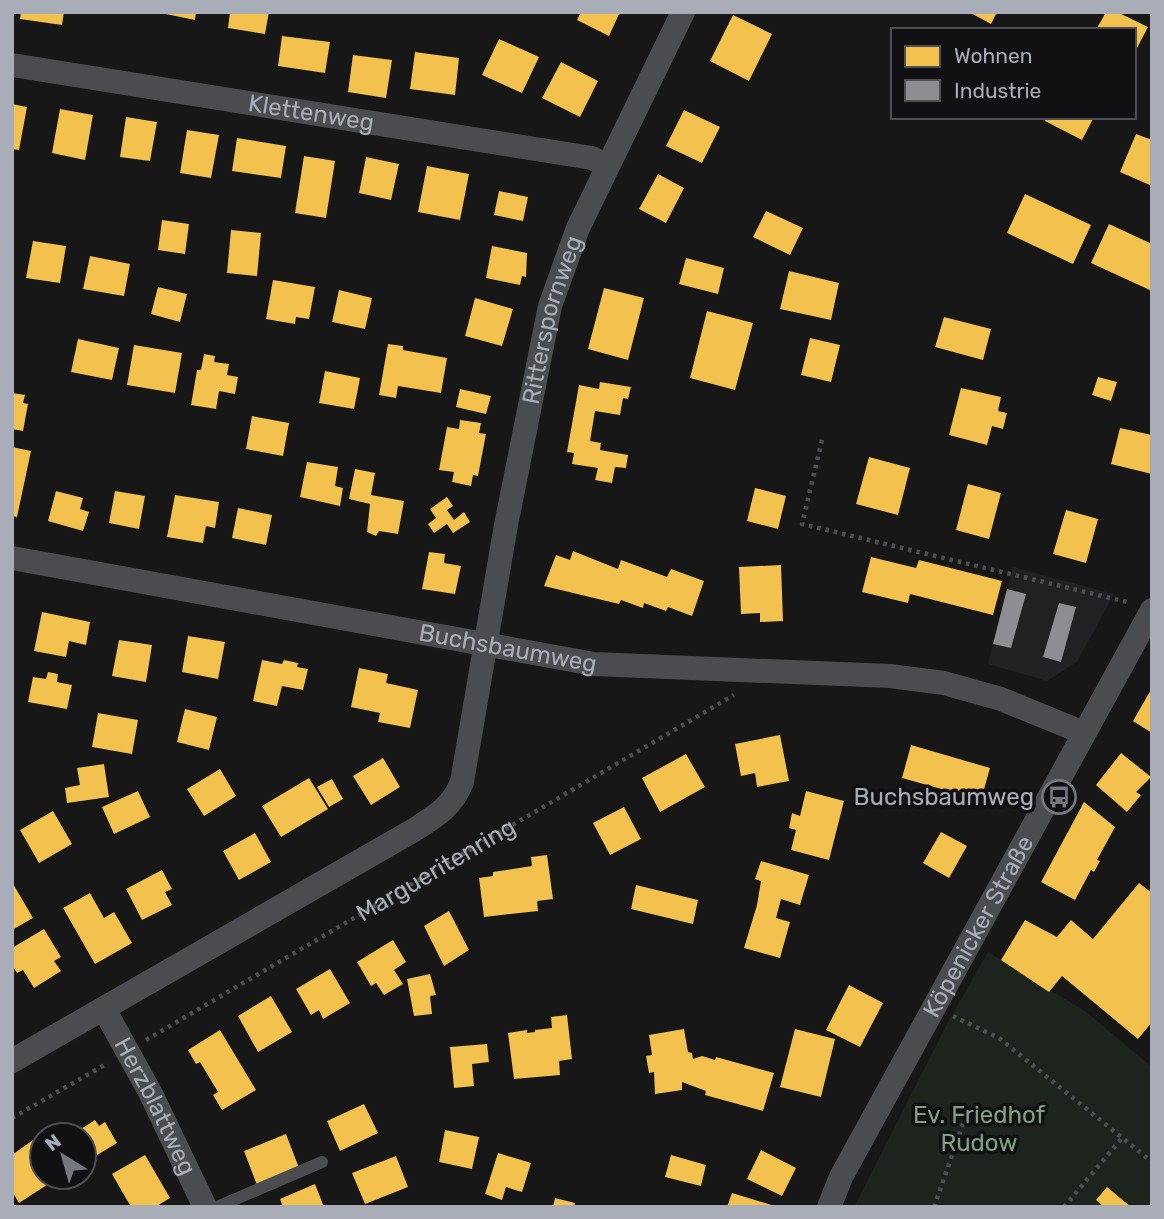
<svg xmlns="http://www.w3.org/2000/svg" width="1164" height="1219" viewBox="0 0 1164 1219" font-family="Rubik,sans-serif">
<rect width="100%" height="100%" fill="#171717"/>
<path fill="#212123" d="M1013,567L1114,594L1077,662L1047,681L988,664Z"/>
<path fill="#1d241e" d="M988,952L1085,1011L1152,1067V1207H854L948,1022Z"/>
<path fill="#f2c14e" d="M21,12H64L62,25L20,19Z
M156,12H196L195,20Z
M230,12H269L265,34L228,28Z
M581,12H620L609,36L577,20Z
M969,12H997L991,24Z
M1106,12H1117L1148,27L1136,50L1134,30H1096Z
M733,15L772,34L749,81L710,61Z
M282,36L330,42L325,73L278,66Z
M499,39L539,57L522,93L482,75Z
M415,52L459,58L455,95L410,89Z
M353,55L392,60L386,98L348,92Z
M561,62L598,81L580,117L542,98Z
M12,104L27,107L19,150L12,149Z
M60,109L93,115L85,160L52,153Z
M684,110L720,127L702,163L666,146Z
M126,117L157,122L150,161L120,157Z
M1047,117H1094L1082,140L1045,121Z
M187,130L219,135L211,178L180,173Z
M1136,134L1152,140V186L1120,172Z
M237,138L286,146L281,178L232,171Z
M304,156L335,161L326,218L295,213Z
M366,157L399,164L391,200L359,193Z
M427,166L469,174L460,220L418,212Z
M658,174L684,188L666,223L639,209Z
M499,191L528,197L523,221L494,215Z
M1025,194L1091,225L1073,264L1007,233Z
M766,211L803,228L790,255L753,237Z
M162,220L189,224L185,254L158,250Z
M1109,224L1152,244V291L1091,263Z
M231,230L261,233L257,276L227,273Z
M33,241L66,246L60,283L26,278Z
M492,246L527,253L526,277L522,276L520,285L486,278Z
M90,256L130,264L124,296L83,289Z
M686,258L724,268L718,294L679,284Z
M789,271L839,283L831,320L780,309Z
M273,280L315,287L309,319L296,317L295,324L266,319Z
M158,287L187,294L180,322L151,314Z
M604,288L644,298L628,360L588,349Z
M339,290L372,298L365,329L332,322Z
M475,298L513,309L502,346L465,336Z
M707,311L753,323L735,390L690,378Z
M944,317L991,329L983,360L935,347Z
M810,338L840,345L831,382L801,375Z
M78,339L119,348L112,380L71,372Z
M388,344L403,346V350L447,358L441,393L398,386L396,398L379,395Z
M134,345L182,353L175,393L127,385Z
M204,354L215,356L214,362L229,364L227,375L238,377L235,394L219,391L216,409L191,405L197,370H201Z
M325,371L360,378L354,409L319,403Z
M1098,377L1117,382L1111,401L1092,395Z
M600,382L631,387L628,399L623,398L620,415L595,411L590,441L601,443L600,450L628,455L626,468L615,467L612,483L595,480L598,468L572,464L574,453L567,452L579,385L599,389Z
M961,388L1001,397L998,411L1007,413L1003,429L992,426L987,445L949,435Z
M460,389L491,396L486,414L456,407Z
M12,393L25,395L23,403L28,404L23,431L12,429Z
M252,416L289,423L283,456L246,449Z
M460,420L481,423L479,433L486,434L478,476L473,475L471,486L452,482L454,472L439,470L447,427L459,429Z
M1120,428L1152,435V474L1111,464Z
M12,447L31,451L17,517L12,516Z
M869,457L910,468L898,515L856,504Z
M307,462L338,467L335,486L343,488L340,506L300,497Z
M355,469L375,473L371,495L404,501L398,534L379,531L376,536L367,532L370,504L349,499Z
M968,484L1001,493L989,539L956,530Z
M755,488L786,496L778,529L747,521Z
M56,491L83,498L80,509L89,512L83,531L48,521Z
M115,491L145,496L139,529L109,523Z
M175,495L219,502L215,528L206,526L203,543L167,537Z
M447,497L453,506L447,510L454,520L464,512L470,522L453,533L447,524L434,533L428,524L436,518L430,509Z
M238,508L272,515L266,545L232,538Z
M1066,510L1098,519L1086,563L1053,554Z
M573,551L618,569L621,560L667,577L671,569L704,581L692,616L668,607L666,611L644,603L643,608L621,600L619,604L544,586L556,555L570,560Z
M429,552L445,554L444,563L461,566L455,594L422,589Z
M871,557L916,568L919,560L1002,581L993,615L910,594L908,603L862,592Z
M781,565L783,621L760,622V613L741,614L739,567Z
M42,612L90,622L86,645L69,641L66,657L34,651Z
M188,636L225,642L218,679L182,672Z
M119,640L152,645L146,682L112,676Z
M262,660L282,664L284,660L298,663L297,667L308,669L303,690L282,686L277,706L253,701Z
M359,668L388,674L386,683L418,690L410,728L378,722L380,713L351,707Z
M48,672L58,674L57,682L72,685L67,709L28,702L33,677L46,679Z
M1152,688V733L1133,721Z
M185,709L217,717L209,750L177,742Z
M98,713L138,720L132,754L92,747Z
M780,735L789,781L757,787L755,773L741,776L735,744Z
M911,745L990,768L981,800L902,778Z
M1121,753L1151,777L1136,792L1141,795L1127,812L1096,785Z
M686,754L705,787L660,812L642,778Z
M383,758L400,787L371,805L353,776Z
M104,764L109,797L67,803L65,788L80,785L77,768Z
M220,769L236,796L204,816L187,789Z
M309,778L328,809L281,837L262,806Z
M332,779L343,799L329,807L317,787Z
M138,791L150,817L114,834L102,807Z
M806,791L844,801L829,860L791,850L796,830L789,828L792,813L800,816Z
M1084,802L1115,827L1097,860L1100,861L1094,872L1091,870L1075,900L1041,882Z
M624,807L641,839L610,855L593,823Z
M53,811L72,844L39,863L20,830Z
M941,832L967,846L949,878L923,863Z
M255,833L271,862L239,880L223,851Z
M547,855L553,899L537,901L538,911L484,917L479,878L493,876V872L532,866L531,857Z
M761,861L809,875L800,905L781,899L776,918L790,922L780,958L744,948L757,905L761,881L755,879Z
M162,870L172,889L165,892L172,905L142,920L126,889Z
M12,882L33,918L12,930Z
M1139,883L1152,893V1022L1138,1039L1062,976L1049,992L1001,960L1025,920L1057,937L1071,920L1093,939Z
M636,885L698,900L693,924L631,909Z
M90,893L104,918L114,912L132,943L95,964L63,908Z
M449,911L469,950L444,966L424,926Z
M44,929L61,957L54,961L61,971L34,988L23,970L17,973L12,965V948Z
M393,940L406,962L394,970L403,984L384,995L376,983L371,986L357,962Z
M330,969L350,1003L323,1019L319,1010L311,1015L296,989Z
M430,974L436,995L430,996L432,1014L414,1016L407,979Z
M849,985L883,1003L860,1047L826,1030Z
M271,996L292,1032L258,1052L238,1016Z
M567,1015L572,1059L559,1061L560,1075L514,1079L508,1033L527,1030V1033L535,1032V1030L552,1028L551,1017Z
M684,1029L688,1052L692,1053L693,1059L702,1056L715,1060L716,1057L774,1073L763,1111L705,1095L706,1091L682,1082V1090L655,1094L654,1072L649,1073L646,1056L652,1055L649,1035Z
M795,1029L835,1039L821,1097L780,1087Z
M220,1030L256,1090L222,1110L213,1095L218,1092L200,1062L196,1064L188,1050Z
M487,1044L489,1062L472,1064L474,1086L454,1088L450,1047Z
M364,1104L378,1133L340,1151L327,1121Z
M95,1120L99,1126L105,1122L117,1143L84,1163V1134L81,1129Z
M445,1130L479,1137L472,1169L439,1162Z
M286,1134L299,1168L257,1185L244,1151Z
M33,1140L42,1155V1177L56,1179L19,1203L12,1191V1155Z
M761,1150L796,1168L782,1196L747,1179Z
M498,1153L531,1163L522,1192L506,1187L502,1200L485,1194Z
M145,1155L170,1198L155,1207H131L112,1174Z
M671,1155L706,1165L701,1186L665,1177Z
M396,1156L408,1187L365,1204L352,1173Z
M315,1184L324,1207H283L280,1199Z
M1107,1187L1131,1207H1104L1096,1200Z
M732,1193L775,1206V1207H727Z
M555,1198L575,1203L574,1207H553Z"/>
<path fill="#8d8d92" d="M1007,589L1026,594L1011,648L993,644Z
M1059,603L1076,607L1061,662L1043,657Z"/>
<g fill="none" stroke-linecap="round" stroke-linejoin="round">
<g stroke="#4d4e52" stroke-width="4.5" stroke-dasharray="3.5 5" stroke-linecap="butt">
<path d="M822,440L802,524L1127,602"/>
<path d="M953,1016L999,1038L1152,1162"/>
<path id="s1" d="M146,1040L734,695"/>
<path d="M12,1118L108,1063"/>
<path d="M934,1207L964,1121"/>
<path d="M1064,1207L1122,1138"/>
</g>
<path stroke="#4b4c50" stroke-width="12" d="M217,1207L322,1162"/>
<g stroke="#4b4c50" stroke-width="24">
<path id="s2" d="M12,65L592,158L607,166"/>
<path id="s3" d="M12,558L594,664L890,676L944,683L1001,699L1084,733"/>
<path id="s4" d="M104,1009L151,1094L205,1207"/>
<path id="s5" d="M12,1061L414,830C436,816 452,807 462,782L506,525L550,306L578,228L683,12"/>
<path id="s6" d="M829,1207L841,1177L1152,610"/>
</g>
</g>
<defs>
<g id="bus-ring" transform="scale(1.75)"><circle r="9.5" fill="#111113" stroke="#757880" stroke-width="1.5"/><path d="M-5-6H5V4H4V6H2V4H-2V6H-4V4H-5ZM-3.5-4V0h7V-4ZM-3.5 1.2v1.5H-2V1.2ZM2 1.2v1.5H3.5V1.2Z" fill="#757880"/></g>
</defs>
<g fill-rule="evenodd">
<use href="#bus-ring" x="1059" y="797"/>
</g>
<g text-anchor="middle" stroke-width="7" stroke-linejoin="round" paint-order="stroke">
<g font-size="24" fill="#a8adb8" stroke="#111113">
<text dy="8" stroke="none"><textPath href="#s2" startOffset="303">Klettenweg</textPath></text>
<text dy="8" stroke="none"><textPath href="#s5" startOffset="1004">Ritterspornweg</textPath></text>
<text dy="8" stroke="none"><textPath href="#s3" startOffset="504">Buchsbaumweg</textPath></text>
<text dy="8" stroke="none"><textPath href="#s1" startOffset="336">Margueritenring</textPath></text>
<text dy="8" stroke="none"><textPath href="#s6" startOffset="318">Köpenicker Straße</textPath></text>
<text dy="8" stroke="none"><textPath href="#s4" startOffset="110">Herzblattweg</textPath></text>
</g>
<g font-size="24" fill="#a8adb8" stroke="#111113" text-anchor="end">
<text x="1034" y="805">Buchsbaumweg</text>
</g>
<g font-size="24" fill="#7fa381" stroke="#111113">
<text x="979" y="1123">Ev. Friedhof<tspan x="979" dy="28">Rudow</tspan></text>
</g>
</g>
<rect width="1164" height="1219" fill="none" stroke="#a8adb8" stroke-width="28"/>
<rect x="891" y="28" width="245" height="91" fill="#111113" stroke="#4d4f55" stroke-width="2"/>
<rect x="905" y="46" width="35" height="21" fill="#f2c14e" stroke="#4d4f55" stroke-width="2"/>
<text x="954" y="63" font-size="21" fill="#a8adb8">Wohnen</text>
<rect x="905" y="80" width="35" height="21" fill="#8d8d92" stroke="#4d4f55" stroke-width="2"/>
<text x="954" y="98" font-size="21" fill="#a8adb8">Industrie</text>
<g transform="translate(63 1156) rotate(323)"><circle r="33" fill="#111113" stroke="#4d4f55" stroke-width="2"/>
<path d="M0-5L12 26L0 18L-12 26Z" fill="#757880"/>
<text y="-10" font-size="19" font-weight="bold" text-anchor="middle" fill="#a8adb8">N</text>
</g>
</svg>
